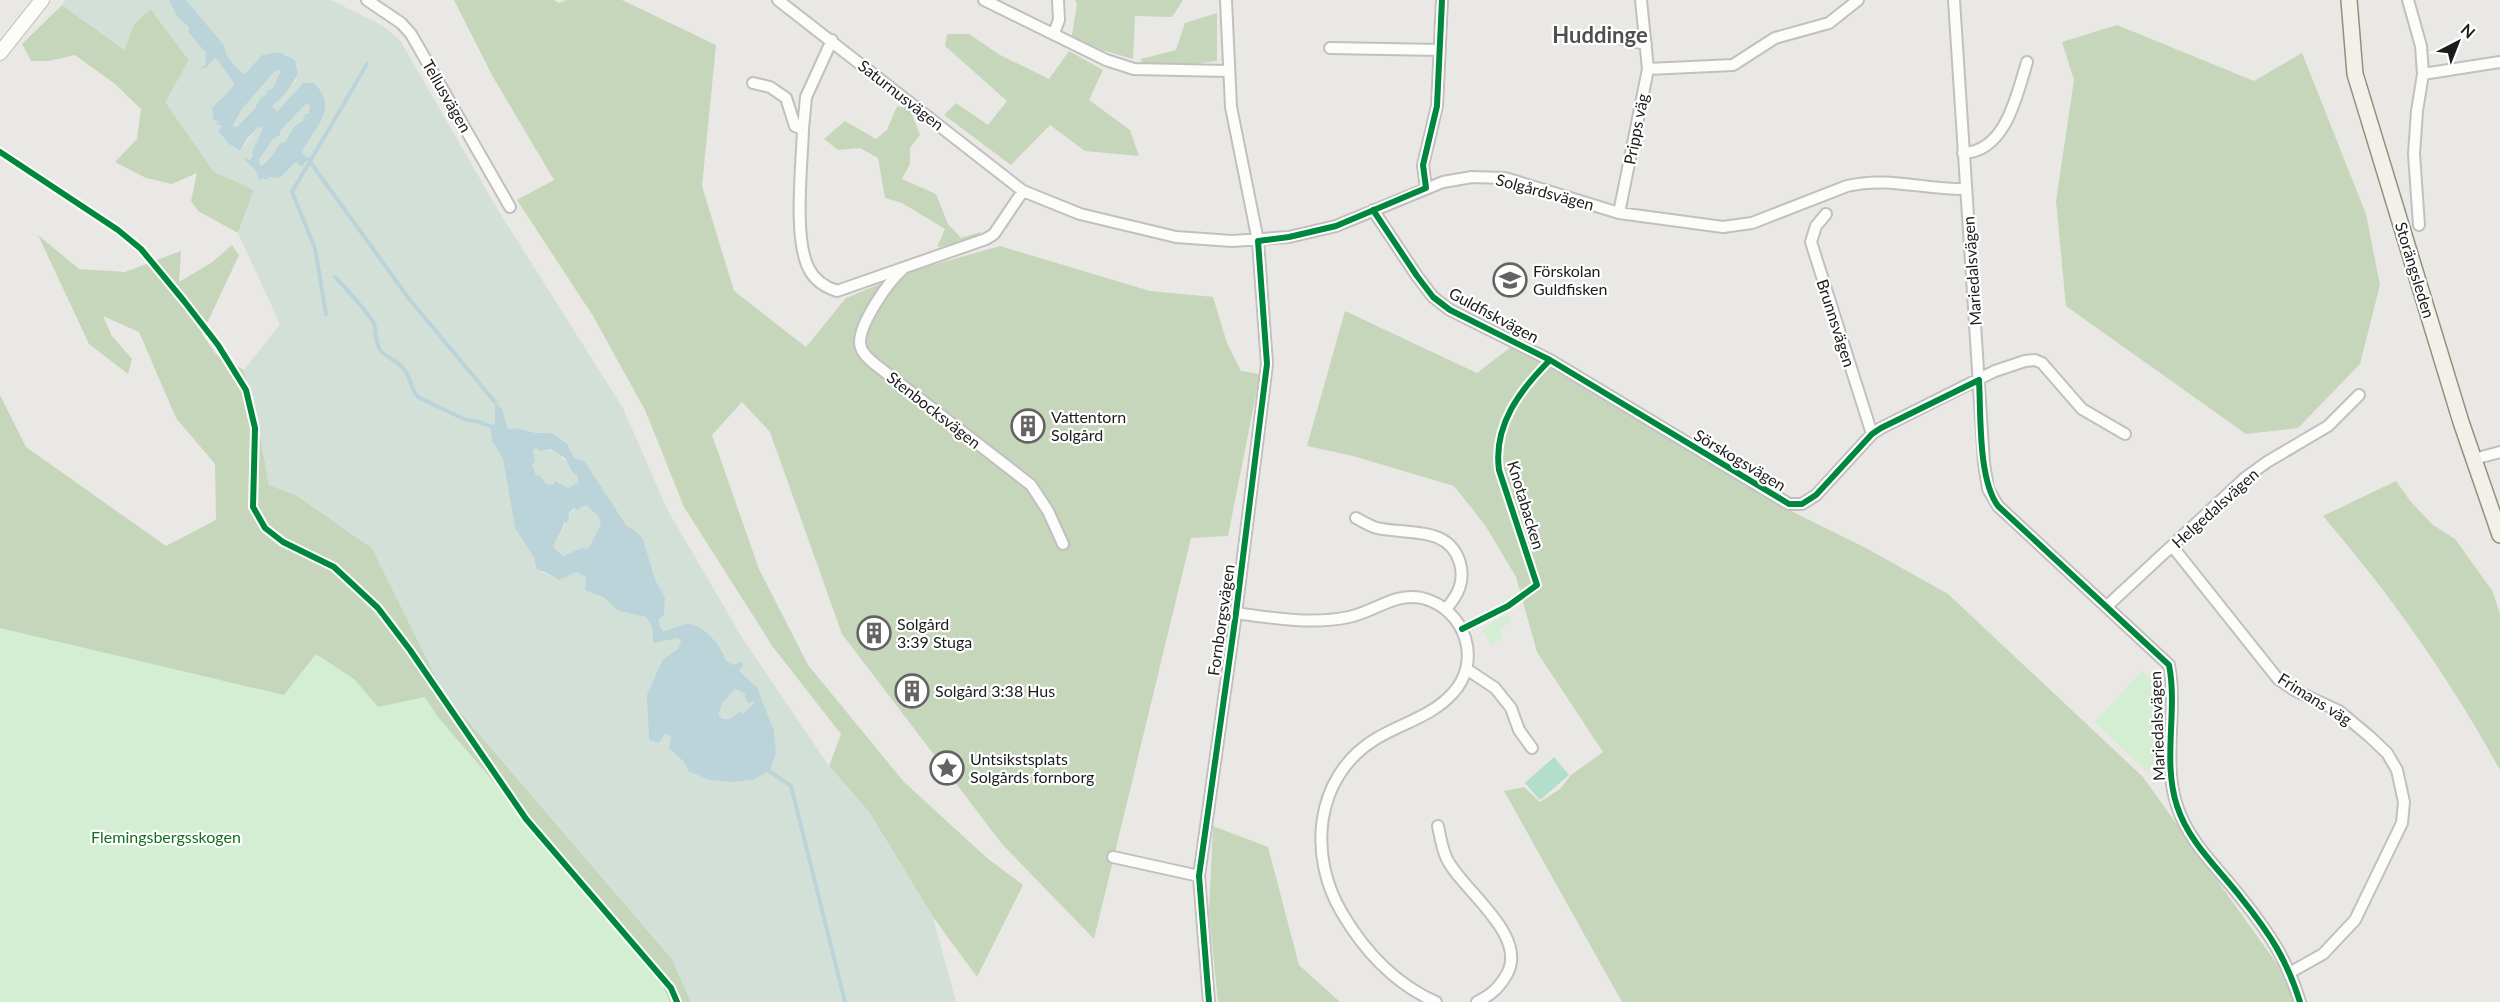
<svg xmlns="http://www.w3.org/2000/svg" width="2500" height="1002" viewBox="0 0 2500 1002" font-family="Lato,sans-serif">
<rect width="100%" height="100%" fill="#eae8e4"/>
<path fill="#c5d6bb" d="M454,0H554L559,3L567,0H622L716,45L702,186L734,291L806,347L846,298L908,272L1000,246L1150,291L1213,297L1227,343L1241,371L1260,374L1228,536L1191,538L1094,939L1002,844L842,634L770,432L742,402L712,435L759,569L808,665L904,782L987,858L1023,885L977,977L933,917L869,812L829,766L841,734L773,647L684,507L645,410L593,316L517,200L554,180L493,77Z
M1075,0H1183L1172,17L1135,16L1133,59L1071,41L1077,4Z
M62,5L124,49L134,24L150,8L189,60L213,171L254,190L238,233L198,211L191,201L197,173L172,184L146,178L115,162L137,139L141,109L115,84L75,55L49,61H31L22,44Z
M1217,13V61L1145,70L1141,59L1176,50L1185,23Z
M2117,25L2254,81L2302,53L2366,214L2380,285L2360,364L2298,428L2246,434L2066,306L2056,201L2074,80L2062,42Z
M947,34H969L1000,55L1049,79L1069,51L1103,70L1089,100L1130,130L1139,156L1085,151L1050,125L1011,165L944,115L956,103L988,125L1007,101L945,46Z
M897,106L910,109L920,135L910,148V164L902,179L936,194L948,224L961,238L981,232L980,235L956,246L937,247L945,229L902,203L885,198L878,158L860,148L838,150L824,139L845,121L876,139L887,130Z
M38,235L79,269L125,272L181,251L179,282L211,263L232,245L239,255L202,334L216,354L244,370L258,424L269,485L296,495L372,548L444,693L672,959L691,1002H0V395L26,447L166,546L216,520L215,464L176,418L139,332L103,316L112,336L132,359L128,374L89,344Z
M1345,311L1477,373L1512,346L1795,513L1866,548L1948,594L2143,777L2285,975L2293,1002H1622L1504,791L1524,787L1540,802L1560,789L1571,775L1603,752L1537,652L1516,577L1485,525L1454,486L1353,456L1307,446Z
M2396,481L2411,502L2433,525L2455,539L2493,592L2500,614V770C2451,680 2390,594 2323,516Z
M1213,826L1268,847L1299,965L1340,1002H1218L1209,912Z"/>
<path fill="#d3e0d8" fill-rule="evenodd" d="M65,0H169L176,15L189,27L188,32L206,53L205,66L199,69L206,68L215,56L234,83C230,94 219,99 212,108L213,119L217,121L216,124L222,126L218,131L229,144L240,151L258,127L264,128L253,152V156L251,160L242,157L255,170L260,181L263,177L267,180L269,177L280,178L296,162L302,167L308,160L302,152C314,128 340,108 314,83H303L277,113L273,110L272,106L296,80L298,75L295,61L279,52L263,55L245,74C237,70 224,55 224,45L186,0H331L383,26L400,40L498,210L623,408L667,509L743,639L829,766L869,812L933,917L956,1002H691L672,959L444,693L372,548L296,495L269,485L258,424L244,370L280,324L238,233L254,190L213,171L165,102L189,60L151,9L134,24L124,50L62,5ZM495,402L502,409L508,429L517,428L536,433L551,434L567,442L574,457L585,462L627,526L636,531L643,539L655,579L665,598L664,615L659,619L660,627L664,631C671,629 680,625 687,624C703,623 724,647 726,661L734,665L741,662L743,664L739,671L757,687L774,731L776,754L769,771L753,780L731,782L709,780L688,771L684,762L669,748L671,736L665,734L659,743L649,740L648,695L663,659L678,649L681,641L678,637L653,643L652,627L646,617L620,611L602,596L593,594L585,590L586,577L577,572L559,580L537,570L534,558L515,527L503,459L492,439L490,426L495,423Z
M281,70L273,88L237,127H233L242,109L275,71Z
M306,104L311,105L309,114L284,143H280L275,155L260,166L259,160L273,139Z
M536,447C557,449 566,460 578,476V483L568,488L546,484L540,476L536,475L532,466L535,460L533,450Z
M586,504L598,516L601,523L588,549L581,548L563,556L553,547C555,541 560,535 563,529C568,515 570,509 586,504Z
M735,689L745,694L754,703L743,714L740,711L730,719H722L719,716L722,703Z"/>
<path fill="#d4eed4" d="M1507,613L1512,621L1499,630L1503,638L1491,645L1483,631L1484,628Z
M0,628L284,695L316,654L354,679L378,707L425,697L437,716L519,811L661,982L670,1002H0Z
M2142,671L2158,684L2163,757L2147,772L2095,722Z"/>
<path fill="#b3decc" d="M1554,757L1569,775L1540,800L1525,783Z"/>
<path fill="#bad4da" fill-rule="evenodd" d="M169,0H186L224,45C224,55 237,70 245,74L262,55L279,52L295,60L298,75L284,95L272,106L277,112L303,83H314C340,108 314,128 302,152L308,159L302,167L296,162L280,178L269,177L267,180L263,178L260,181L255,170L242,157L250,160L253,156L252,152L263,128L258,127L247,139L240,151L229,144L218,131L222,126L216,124L217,121L213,119L212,108C219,99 230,94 234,83L215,57L206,68L198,69L205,66L206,53L188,32L189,27L176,15ZM281,70L273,88L267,91L266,95L261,97L255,108L237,127L233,126L242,109L275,71ZM306,104L310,105L309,114H305L303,121L295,126L284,143H280C274,153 271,160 260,166L259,160L273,139L280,135V131Z
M495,402L502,409L508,429L517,428L536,433H551L567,443L574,457L585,462L627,526L636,531L643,539L655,579L665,598L664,615L659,619L660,627L664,631C671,629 680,625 687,624C703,623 723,647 726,661L734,665L741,661L743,664L739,671L757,687L774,731L776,754L769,771L753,780L731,782L709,780L688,771L684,762L669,748L671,736L665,734L659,743L649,740L647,695L663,659L678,649L681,641L678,638L653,643L652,627L646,617L619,611L602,596L593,594L585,590L586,577L577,572L559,580L545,572L537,570L534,558L515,528L503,459L492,440L490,426L495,423ZM536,448L541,451L550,449L565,458L573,473L578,476V483L568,488L554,481V485L546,484L540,476L536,475L532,466L535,460L533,450ZM586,505L598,516L601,523L588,549L581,548L563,556L553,547C556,539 562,532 564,523L568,521L569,513L574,508L577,510ZM735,689L745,694L746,701L749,703L753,701L754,703L743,714L740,711L730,719H722L719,715L722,703Z"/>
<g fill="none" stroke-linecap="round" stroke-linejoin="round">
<path stroke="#bad4da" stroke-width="4" d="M308,159L410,300L495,402
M335,277C343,285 371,316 374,324C377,333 374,342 381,351C388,359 400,361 406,372C411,380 411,389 418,397L466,420L480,422L490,426
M326,314L315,248L292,192L367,64
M769,771L791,786L845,1002"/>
<g stroke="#c1c0bf" stroke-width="14">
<path id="minor" d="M367,0L401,23L411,34L510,207
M778,0L1023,191L1080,214L1176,237L1232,241L1289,237L1336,226L1443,182L1472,177L1505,178L1619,213L1723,227L1752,223L1847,186C1889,176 1924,190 1966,189
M984,0L1106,60L1134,69L1228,71
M1954,0L1984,463L1988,489L1998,506L2169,665C2178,710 2162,761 2177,806C2189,843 2219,869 2242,899C2270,934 2287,960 2300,1002
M2408,0L2421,46L2423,74L2417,111L2414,154L2419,225
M1054,33L1059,20L1058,0
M1608,36L1646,44
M1330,48L1440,50
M1648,69L1733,65L1775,38L1829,23L1858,0
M2423,74L2500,62
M753,83L770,87L786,98L795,126L803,129L806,97L832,40
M803,129C802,165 793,239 809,269C815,281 825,287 837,291L986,239L994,234L1023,191
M1963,153C2006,152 2017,94 2027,62
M1426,188L1423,165L1437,106L1442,0
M1373,210L1417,276L1433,297L1450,310L1550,360L1789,504H1802L1816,495L1872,434L1881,428L1995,371L2025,361L2035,360L2042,363L2082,409L2125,434
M1619,213L1648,69L1641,0
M1826,214L1816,226L1811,242L1872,434
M902,270C888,282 860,323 860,342C860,352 869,359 876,365L1031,485L1048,511L1063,544
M2474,459L2500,452
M1356,518C1362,521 1370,526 1377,528C1407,535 1449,525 1460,563C1465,582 1458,595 1446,609
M2172,546L2278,679L2294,690L2339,711L2369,736L2387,753L2397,770L2404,802L2402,823L2355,920L2323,954L2291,972
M2106,607L2245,478L2267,462L2328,426L2359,395
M1236,613C1273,618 1311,625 1349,617C1374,612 1395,592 1422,598C1466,609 1483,662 1452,694C1431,717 1399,724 1374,740C1314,778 1308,856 1342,913C1365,952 1395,984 1436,1002
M1468,670L1495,688L1511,708L1519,730L1532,748
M1438,826C1440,836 1442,848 1446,857C1459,888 1529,934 1507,974C1499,988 1491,995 1477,1002
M1113,857L1199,876
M1209,1002L1199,876L1236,613L1267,364L1258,241L1231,107L1226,0"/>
</g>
<g stroke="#c1c0bf" stroke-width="16">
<path id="tertiary" d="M0,53L42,0"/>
</g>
<g stroke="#90917e" stroke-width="18">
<path id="secondary" d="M2349,0L2355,74L2461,422L2500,535"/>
</g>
<use href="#minor" stroke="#fcfcfb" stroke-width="10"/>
<use href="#tertiary" stroke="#fcfcfb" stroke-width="14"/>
<use href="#secondary" stroke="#f1f1e9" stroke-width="15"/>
<g stroke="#fff" stroke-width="10">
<path id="cycleway" d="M0,152L118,230L141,249L184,301L218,345L246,390L255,428L253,507L265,528L283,542L334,567L378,608L410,650L526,819L671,988L677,1002
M1373,210L1417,276L1433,297L1450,310L1550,360L1789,504H1802L1816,495L1872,434L1881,428L1979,380C1981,415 1978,479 1998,506L2169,665C2178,710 2162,761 2177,806C2189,843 2219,869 2242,899C2270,934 2287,960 2300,1002
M1462,629L1508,606L1537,585L1499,470C1493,425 1520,390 1550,360
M1209,1002L1199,876L1236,613L1267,364L1258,241L1289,237L1336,226L1426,188L1423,165L1437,106L1442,0"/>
</g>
<use href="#cycleway" stroke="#00873e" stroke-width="6"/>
</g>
<defs>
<g id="school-ring" transform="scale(1.725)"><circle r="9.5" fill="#fff" stroke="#646362" stroke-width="1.5"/><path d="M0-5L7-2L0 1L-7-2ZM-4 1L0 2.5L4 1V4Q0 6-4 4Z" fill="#646362"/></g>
<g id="building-ring" transform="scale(1.725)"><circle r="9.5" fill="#fff" stroke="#646362" stroke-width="1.5"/><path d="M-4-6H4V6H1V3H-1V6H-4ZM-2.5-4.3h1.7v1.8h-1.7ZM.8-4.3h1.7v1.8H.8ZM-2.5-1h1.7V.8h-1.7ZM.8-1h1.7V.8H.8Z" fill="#646362"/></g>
<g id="sight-ring" transform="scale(1.725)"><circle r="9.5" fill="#fff" stroke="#646362" stroke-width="1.5"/><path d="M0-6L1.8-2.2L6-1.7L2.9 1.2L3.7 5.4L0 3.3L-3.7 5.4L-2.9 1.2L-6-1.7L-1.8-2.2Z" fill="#646362"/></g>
</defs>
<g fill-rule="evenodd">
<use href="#school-ring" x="1510" y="280"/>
<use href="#building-ring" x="1028" y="426"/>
<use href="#building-ring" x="874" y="633"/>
<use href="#building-ring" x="912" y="691"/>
<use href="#sight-ring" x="947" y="768"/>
</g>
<g text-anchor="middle" stroke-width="4.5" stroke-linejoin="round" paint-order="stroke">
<g font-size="16" fill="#1c1c1c" stroke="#fff">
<text transform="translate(901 95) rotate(38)" y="6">Saturnusvägen</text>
<text transform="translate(447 96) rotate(60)" y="6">Tellusvägen</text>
<text transform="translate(1636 129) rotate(-79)" y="6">Pripps väg</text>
<text transform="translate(1545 192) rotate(15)" y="6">Solgårdsvägen</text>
<text transform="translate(2415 270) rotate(73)" y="6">Storängsleden</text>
<text transform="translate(1972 271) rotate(-94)" y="6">Mariedalsvägen</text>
<text transform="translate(1494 315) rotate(28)" y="6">Guldfiskvägen</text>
<text transform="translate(1836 323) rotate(72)" y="6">Brunnsvägen</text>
<text transform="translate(934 410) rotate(38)" y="6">Stenbocksvägen</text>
<text transform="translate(1740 460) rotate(31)" y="6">Sörskogsvägen</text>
<text transform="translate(1526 505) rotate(73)" y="6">Knotabacken</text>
<text transform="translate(2215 508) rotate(-42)" y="6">Helgedalsvägen</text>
<text transform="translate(1221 620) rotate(-82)" y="6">Fornborgsvägen</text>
<text transform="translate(2315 699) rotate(32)" y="6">Frimans väg</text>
<text transform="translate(2157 726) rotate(-92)" y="6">Mariedalsvägen</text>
</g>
<g font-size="16" fill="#1c1c1c" stroke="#fff" text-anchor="start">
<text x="1533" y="277">Förskolan<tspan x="1533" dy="18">Guldfisken</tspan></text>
<text x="1051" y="423">Vattentorn<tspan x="1051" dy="18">Solgård</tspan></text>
<text x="897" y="630">Solgård<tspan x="897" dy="18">3:39 Stuga</tspan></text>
<text x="935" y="697">Solgård 3:38 Hus</text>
<text x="970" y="765">Untsikstsplats<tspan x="970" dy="18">Solgårds fornborg</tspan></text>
</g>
<g font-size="16" fill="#156e1e" stroke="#fff">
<text x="166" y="843">Flemingsbergsskogen</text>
</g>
<g font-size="22" font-weight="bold" fill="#4f4f4f" stroke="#fff">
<text x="1600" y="43">Huddinge</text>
</g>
</g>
<g transform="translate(2458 42) rotate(42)" stroke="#ffffff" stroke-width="4.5" paint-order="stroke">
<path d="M0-4.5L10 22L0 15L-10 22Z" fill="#1c1c1c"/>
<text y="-9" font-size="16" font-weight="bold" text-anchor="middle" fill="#1c1c1c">N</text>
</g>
</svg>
